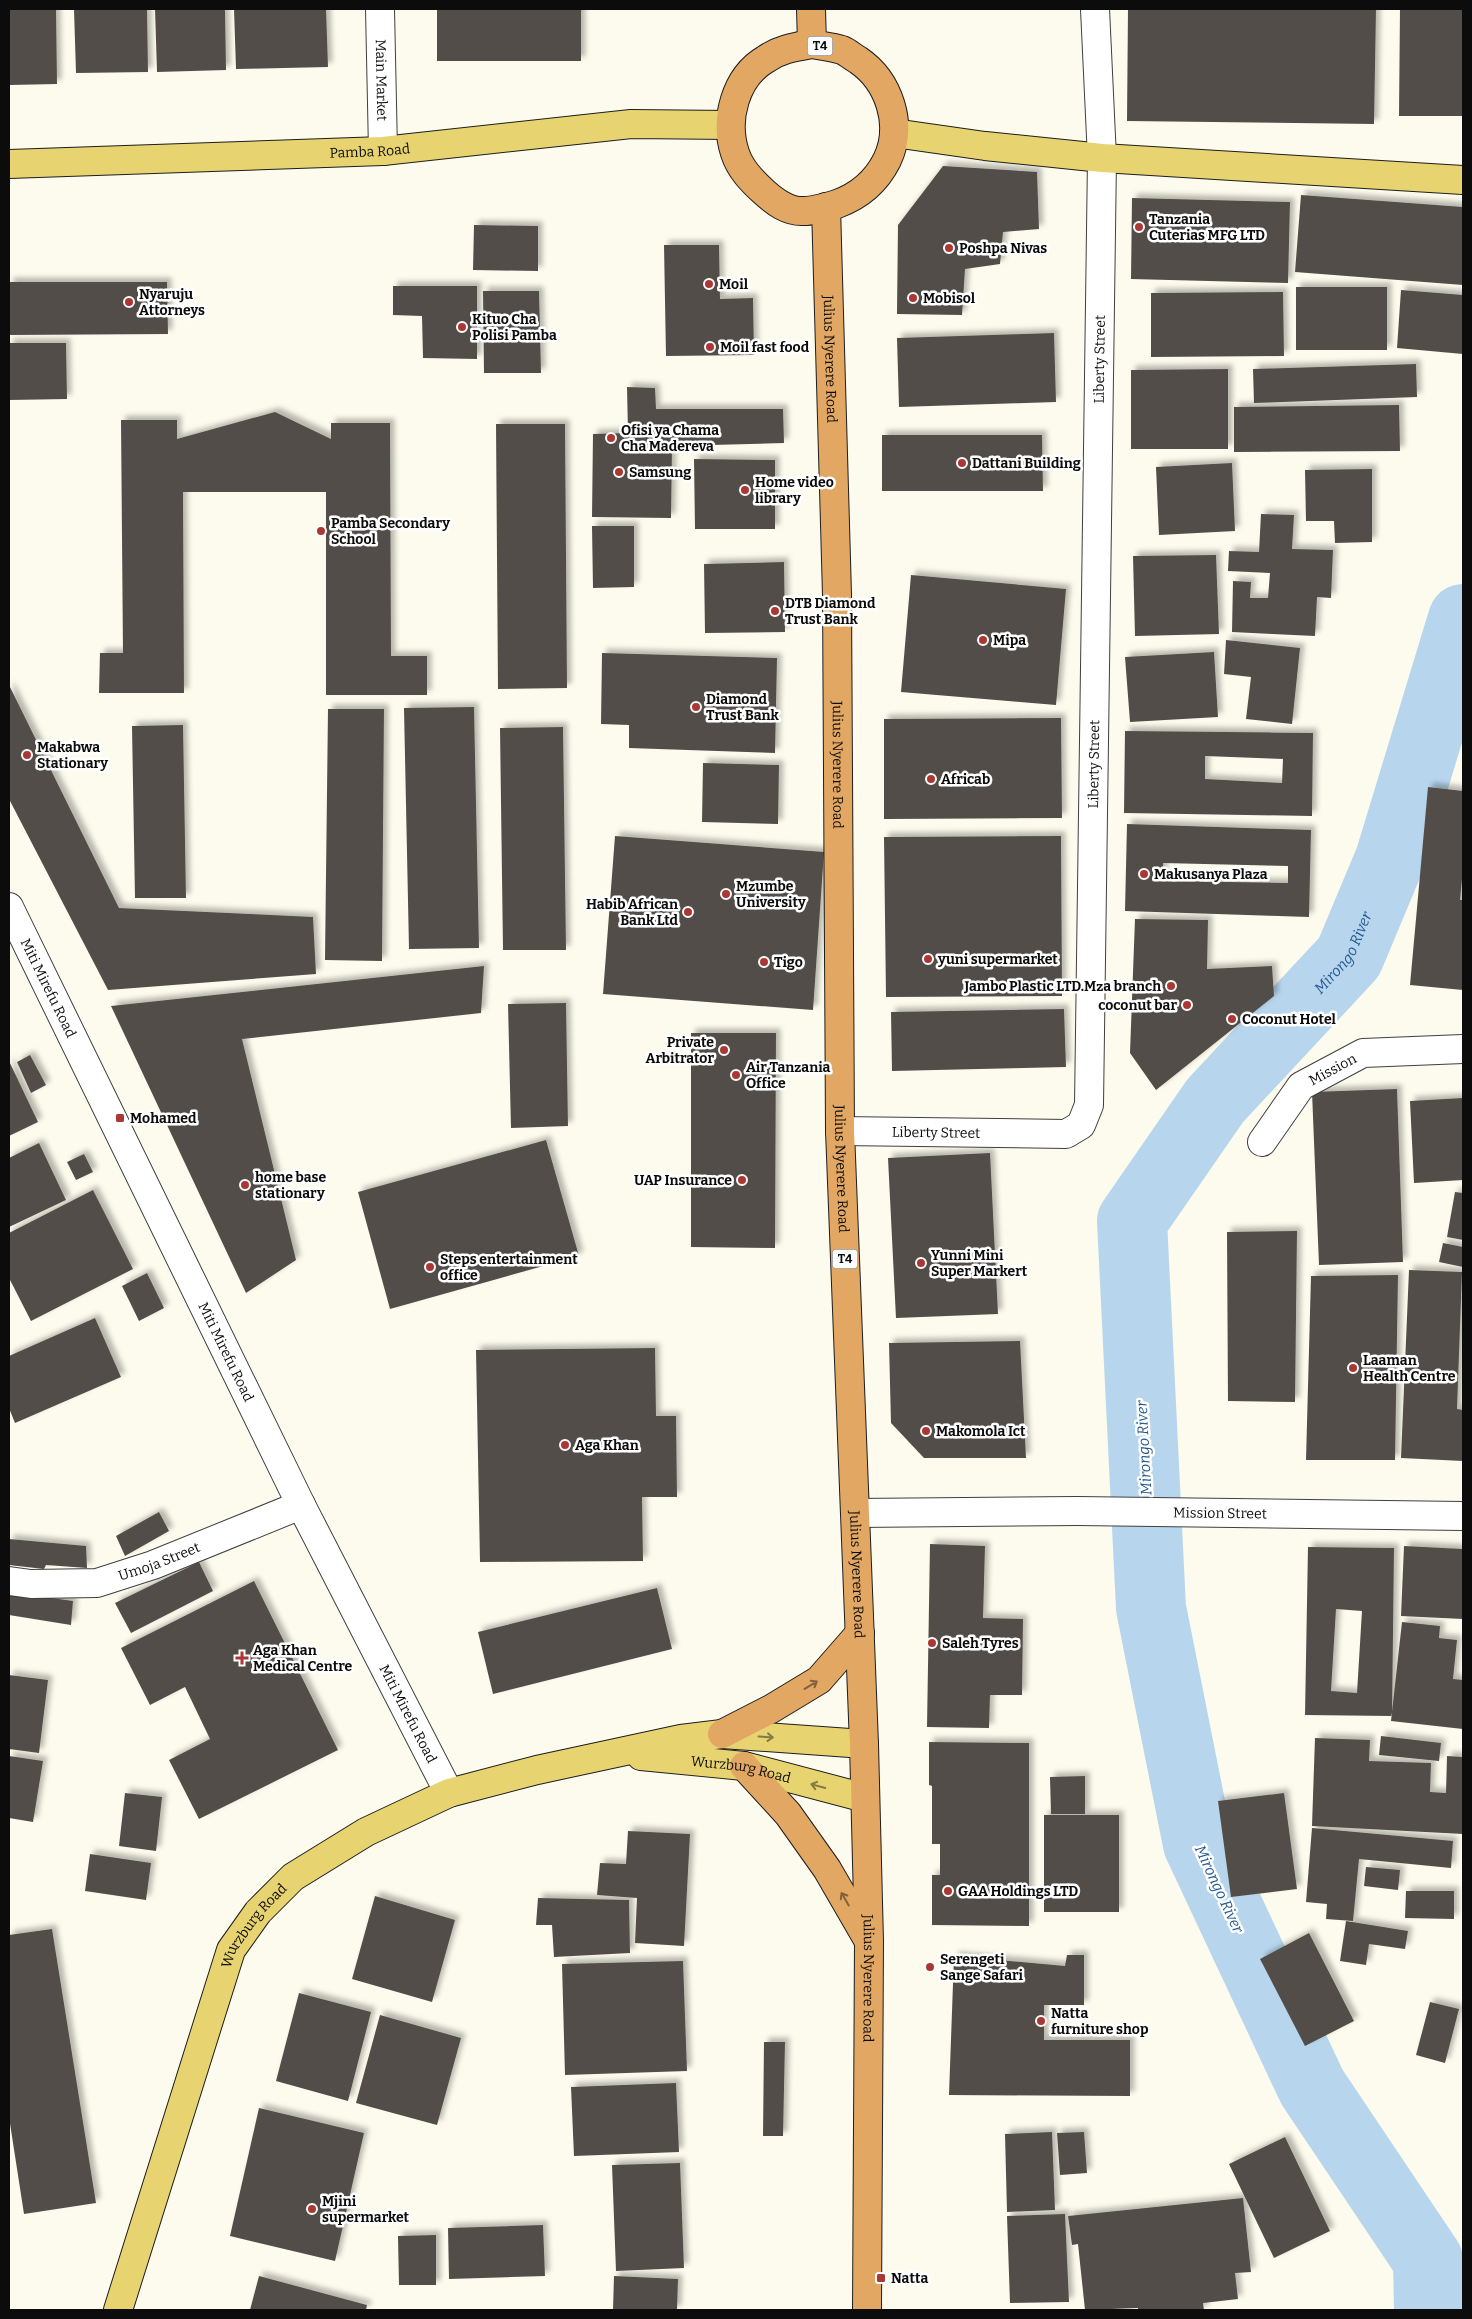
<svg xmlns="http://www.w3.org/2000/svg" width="1472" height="2319" viewBox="0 0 1472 2319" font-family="Bitter,serif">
<defs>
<filter id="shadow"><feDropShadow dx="4.5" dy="-4.5" stdDeviation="2.5" flood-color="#0004"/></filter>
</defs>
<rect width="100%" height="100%" fill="#fdfbed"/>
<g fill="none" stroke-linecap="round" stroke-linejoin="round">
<path stroke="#b7d6ee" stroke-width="70" id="s1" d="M1429,2310L1428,2260L1312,2087L1198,1844L1151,1608L1132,1221L1215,1101L1349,957L1390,859L1463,619"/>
</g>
<path fill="#534e49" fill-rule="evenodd" filter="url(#shadow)" d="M9,9H56L57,84L9,85Z
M74,9H147L148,72L76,73Z
M155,9H225L226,70L157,72Z
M234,9H326L328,67L236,69Z
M437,9H581V61H437Z
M1128,9H1376L1374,124L1127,121Z
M1400,9H1463V116H1399Z
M943,166L1037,172L1039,229L1003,232L1000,264L965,269L962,315L897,314L898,225Z
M1301,195L1463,207V285L1295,272Z
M1132,198L1290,202L1288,283L1131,279Z
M474,225L538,226V271L473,270Z
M664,245H719L720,299L753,298L754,355L666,356Z
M9,282H167L168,334L9,335Z
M393,286H477V359L423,358L422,316L393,315Z
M1296,287H1387V350H1296Z
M1401,290L1463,295V354L1397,348Z
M483,291H539L541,373H484Z
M1283,292L1284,356L1151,357V293Z
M1054,333L1056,402L899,407L897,338Z
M9,343H66L67,399L9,400Z
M1416,364L1417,397L1254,403L1253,369Z
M1228,369V449H1131V370Z
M627,387L655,388L656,409H783L784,443L672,446L671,518L592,517L593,434L628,433Z
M1399,405L1400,451L1234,452V407Z
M275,412L331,439V423H390L391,656H427V695H326V492H183L184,693H99L100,653H123L121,420H177V439Z
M496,424H565L567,688L498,689Z
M882,435H1042L1043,491H882Z
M694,459L775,460V529H695Z
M1232,463L1235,531L1159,535L1156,467Z
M1372,469V542L1335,543L1334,521H1306L1305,470Z
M1261,514L1294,515L1292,549L1333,550L1331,598L1317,597L1315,636L1232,632L1233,581L1251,582L1250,598H1268L1270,573L1228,571L1229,551L1259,552Z
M592,526H634V587L593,588Z
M1216,555L1219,634L1135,636L1133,556Z
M784,562L785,632L705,633L704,564Z
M911,575L1066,589L1056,705L901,692Z
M1226,640L1300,648L1292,724L1246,719L1251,677L1224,674Z
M1214,652L1218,717L1130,722L1125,657Z
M602,653L777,658L775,753L629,748V725L601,724Z
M9,685L119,908L313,917L316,974L108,990L9,799Z
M474,707L479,948L409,949L404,708Z
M328,709H384L382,961L325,960Z
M1061,718L1062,818L884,819V719Z
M183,725L186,898H135L132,726Z
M563,727L566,950H503L500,728Z
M1125,731L1313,733L1312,816L1124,813ZM1205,756L1283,759L1282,783L1205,779Z
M703,763L779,765L778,824L702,822Z
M1428,787L1463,791V869L1460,900H1463V990L1410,985Z
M1127,824L1311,830L1309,917L1125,911ZM1163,863L1288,866V883L1163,881Z
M615,836L824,852L813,1010L603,994Z
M1061,836L1062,996L886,997L884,837Z
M1135,919L1208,920L1207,969L1272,966L1274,996L1156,1090L1130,1053Z
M484,966L481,1013L242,1039L296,1260L246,1293L111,1006Z
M566,1003L568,1126L511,1128L508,1004Z
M1064,1009L1066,1067L892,1071L891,1012Z
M691,1033H776L775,1248L691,1247Z
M30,1055L46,1085L31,1093L17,1062Z
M9,1061L38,1122L9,1136Z
M1397,1089L1403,1262L1319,1265L1312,1092Z
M1463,1098V1180L1414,1183L1410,1101Z
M546,1140L579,1256L390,1309L358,1192Z
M39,1143L66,1200L9,1227V1158Z
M990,1153L998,1314L896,1318L888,1158Z
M84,1154L93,1172L76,1180L67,1162Z
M93,1190L133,1269L31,1321L9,1278V1233Z
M1455,1192L1463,1193V1240L1447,1237Z
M1297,1231L1295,1402L1228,1401L1227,1232Z
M1443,1243L1463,1247V1267L1439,1262Z
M1409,1270L1462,1272L1457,1409L1463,1410V1461L1401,1458Z
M147,1273L164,1308L139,1321L122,1286Z
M1398,1275L1395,1460H1306L1311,1276Z
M95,1318L121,1377L15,1423L9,1408V1356Z
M1020,1341L1026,1458H924L891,1423L889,1343Z
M655,1348L656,1416H676L677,1497H642L643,1561L480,1562L476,1350Z
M159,1512L169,1531L125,1556L116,1536Z
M9,1539L86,1546L87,1568L46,1565L44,1569L9,1565Z
M930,1544L985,1546L983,1618L1023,1619L1022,1695H990L989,1728L927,1727Z
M1404,1546L1463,1549V1619L1401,1616Z
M1308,1547L1394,1548L1392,1716L1305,1715ZM1336,1609L1362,1611L1357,1693L1331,1691Z
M199,1562L213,1591L131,1633L115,1603Z
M254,1581L338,1750L199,1819L169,1760L210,1739L185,1687L150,1705L121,1648Z
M657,1588L672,1649L493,1694L478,1632Z
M9,1592L73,1601L71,1625L9,1615Z
M1402,1622L1440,1626L1439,1638L1457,1640L1453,1679L1463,1680V1729L1391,1721Z
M9,1675L48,1680L39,1753L9,1749Z
M1381,1736L1441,1743L1439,1761L1379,1755Z
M1315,1738L1370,1740L1369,1761L1431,1763L1430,1792L1446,1793L1447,1756L1463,1757V1834L1312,1826Z
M929,1742L1029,1743V1926L932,1925V1875H940V1844H932V1786L929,1785Z
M9,1756L43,1761L33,1822L9,1818Z
M1085,1776V1814H1051L1050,1777Z
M125,1793L162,1797L156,1851L119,1846Z
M1284,1793L1297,1889L1231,1897L1218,1801Z
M1044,1815H1119V1912H1044Z
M1312,1828L1453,1841L1451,1868L1359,1859L1353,1921L1326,1919L1327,1904L1306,1902Z
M628,1831L690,1834L684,1946L635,1943L637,1898L597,1895L600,1863L626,1864Z
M90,1854L151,1863L146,1900L85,1891Z
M1366,1867L1400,1870L1398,1890L1364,1886Z
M1406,1891H1454V1919L1405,1918Z
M375,1896L455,1920L432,2002L352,1979Z
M538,1898L629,1900L630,1953L554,1957L552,1925H536Z
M1346,1921L1408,1931L1405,1949L1369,1944L1366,1965L1340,1961Z
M52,1929L96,2203L24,2214L9,2117V1935Z
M1309,1933L1354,2021L1305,2046L1260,1959Z
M1067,1955H1084V2005H1044V2040H1130V2096L949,2095L954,1956L1065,1966Z
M683,1961L687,2071L565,2075L562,1964Z
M299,1993L371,2012L348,2101L276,2081Z
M1430,2002L1459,2009L1445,2063L1416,2055Z
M380,2015L461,2038L437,2125L356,2103Z
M764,2042H785L783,2136H763Z
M676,2083L679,2152L574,2156L571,2087Z
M259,2108L364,2133L335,2261L230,2236Z
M1052,2132L1055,2210L1007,2212L1005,2134Z
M1084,2132L1087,2173L1060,2175L1057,2133Z
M1285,2137L1330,2231L1274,2258L1229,2164Z
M680,2163L684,2268L616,2271L612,2165Z
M1243,2198L1251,2272L1235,2273L1238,2299L1203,2303L1204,2310H1138V2308L1085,2310L1078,2244L1072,2245L1068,2216Z
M1065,2214L1069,2302L1010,2303L1007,2216Z
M543,2225L545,2276L449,2279L448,2228Z
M436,2235V2285H399L398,2236Z
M259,2276L367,2305L366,2310H250Z
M614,2276L678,2279L677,2310H613Z"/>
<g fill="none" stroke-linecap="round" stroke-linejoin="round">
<g stroke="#3f3f3f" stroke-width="30">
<g id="minor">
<path id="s2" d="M380,9L383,151"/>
<path id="s3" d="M9,907L301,1505L449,1793"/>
<path id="s4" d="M840,1131L1066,1134L1081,1125L1089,1105L1102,158L1095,9"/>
<path id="s5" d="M1262,1142L1301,1086L1363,1053L1463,1049"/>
<path id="s6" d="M856,1513L1077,1511L1463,1516"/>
<path id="s7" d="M9,1581L31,1584L97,1583L153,1565L301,1505"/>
</g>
</g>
<g stroke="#1d1d1d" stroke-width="30">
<g id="major">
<path d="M894,133L985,146L1102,158L1463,180"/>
<path id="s8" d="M9,164L383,151L631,124L730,125"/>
<path id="s9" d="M641,1756L744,1766L865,1798"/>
<path id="s10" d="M118,2310L231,1950L258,1912L293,1877L366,1832L449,1793L537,1770L681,1739L722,1734L864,1744"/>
</g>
</g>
<g stroke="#1d1d1d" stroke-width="30">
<g id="highway">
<path d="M811,9L812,44"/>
<path d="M812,44C822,46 832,47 842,50C847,52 853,57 858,60C889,81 904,125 887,160C876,182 859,196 837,204C827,207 814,211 804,211C788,212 775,202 764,192C752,181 740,169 735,153C724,120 735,77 766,59C780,49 795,47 812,44Z"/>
<path id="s11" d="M826,207L837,595L840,1131L864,1744L869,1941L867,2310"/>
<path d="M722,1734L771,1709L819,1680L860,1633"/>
<path d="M744,1766L788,1814L827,1869L867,1938"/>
</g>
</g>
<use href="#minor" stroke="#fff" stroke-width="28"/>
<use href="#major" stroke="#e8d371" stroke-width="28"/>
<use href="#highway" stroke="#e3a764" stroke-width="28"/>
</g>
<defs><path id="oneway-shaft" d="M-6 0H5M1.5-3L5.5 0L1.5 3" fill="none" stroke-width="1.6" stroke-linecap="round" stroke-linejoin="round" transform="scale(1.25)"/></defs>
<g stroke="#82613c">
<use href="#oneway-shaft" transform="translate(811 1685) rotate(-31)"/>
<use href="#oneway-shaft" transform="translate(845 1899) rotate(-120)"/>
</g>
<g stroke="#857944">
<use href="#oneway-shaft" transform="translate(766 1737) rotate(4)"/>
<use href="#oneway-shaft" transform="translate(818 1786) rotate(-165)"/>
</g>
<g fill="#ab3735" stroke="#fff" stroke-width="2">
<circle cx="1139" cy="227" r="5"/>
<circle cx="949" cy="248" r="5"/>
<circle cx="709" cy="284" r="5"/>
<circle cx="913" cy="298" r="5"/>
<circle cx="129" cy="302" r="5"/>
<circle cx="462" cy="327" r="5"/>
<circle cx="710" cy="347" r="5"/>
<circle cx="611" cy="438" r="5"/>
<circle cx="962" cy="463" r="5"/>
<circle cx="619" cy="472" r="5"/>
<circle cx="745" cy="490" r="5"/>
<circle cx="321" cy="531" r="5"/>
<circle cx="775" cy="611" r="5"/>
<circle cx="983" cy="640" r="5"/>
<circle cx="696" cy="707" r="5"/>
<circle cx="27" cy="755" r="5"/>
<circle cx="931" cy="779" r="5"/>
<circle cx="1144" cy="874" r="5"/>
<circle cx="726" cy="894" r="5"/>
<circle cx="688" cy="912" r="5"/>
<circle cx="928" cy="959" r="5"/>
<circle cx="764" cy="962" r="5"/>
<circle cx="1171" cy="986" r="5"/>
<circle cx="1187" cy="1005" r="5"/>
<circle cx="1232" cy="1019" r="5"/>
<circle cx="724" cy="1050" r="5"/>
<circle cx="736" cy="1075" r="5"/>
<rect x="115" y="1113" width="10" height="10" rx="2.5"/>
<circle cx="742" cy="1180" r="5"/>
<circle cx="245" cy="1185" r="5"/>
<circle cx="921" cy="1263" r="5"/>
<circle cx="430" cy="1267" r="5"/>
<circle cx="1353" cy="1368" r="5"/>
<circle cx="926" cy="1431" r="5"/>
<circle cx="565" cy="1445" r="5"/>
<circle cx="932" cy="1643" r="5"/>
<path d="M239.5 1650.5h5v5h5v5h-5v5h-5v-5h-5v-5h5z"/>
<circle cx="948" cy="1891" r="5"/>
<circle cx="930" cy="1967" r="5"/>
<circle cx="1041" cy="2021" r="5"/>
<circle cx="312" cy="2209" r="5"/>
<rect x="876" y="2273" width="10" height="10" rx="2.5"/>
</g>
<g text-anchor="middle" stroke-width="5" stroke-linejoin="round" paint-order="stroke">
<g fill="#fff" stroke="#555" stroke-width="1">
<rect x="807.5" y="36.5" width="25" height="19" rx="4"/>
<rect x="832.5" y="1249.5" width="25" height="19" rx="4"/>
</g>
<g font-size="12" font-weight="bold" fill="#0c0c0c">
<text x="820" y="50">T4</text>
<text x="845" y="1263">T4</text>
</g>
<g font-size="14" fill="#0c0c0c" stroke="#fff">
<text dy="5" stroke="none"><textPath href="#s2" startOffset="71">Main Market</textPath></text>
<text dy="5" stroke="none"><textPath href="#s8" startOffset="361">Pamba Road</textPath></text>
<text dy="5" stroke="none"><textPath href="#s11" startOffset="152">Julius Nyerere Road</textPath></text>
<text dy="5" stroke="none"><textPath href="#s4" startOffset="1011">Liberty Street</textPath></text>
<text dy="5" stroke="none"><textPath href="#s11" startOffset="558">Julius Nyerere Road</textPath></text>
<text dy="5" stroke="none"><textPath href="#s4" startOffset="606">Liberty Street</textPath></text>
<text dy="5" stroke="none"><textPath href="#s3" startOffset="90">Miti Mirefu Road</textPath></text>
<text dy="5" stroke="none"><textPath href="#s5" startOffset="104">Mission</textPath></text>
<text dy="5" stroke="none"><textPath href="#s4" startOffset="96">Liberty Street</textPath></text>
<text dy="5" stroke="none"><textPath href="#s11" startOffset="962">Julius Nyerere Road</textPath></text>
<text dy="5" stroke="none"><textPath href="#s3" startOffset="495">Miti Mirefu Road</textPath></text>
<text dy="5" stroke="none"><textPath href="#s6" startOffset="364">Mission Street</textPath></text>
<text dy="5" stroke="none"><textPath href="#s7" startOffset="154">Umoja Street</textPath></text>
<text dy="5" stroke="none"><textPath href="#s11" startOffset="1368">Julius Nyerere Road</textPath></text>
<text dy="5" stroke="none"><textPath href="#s3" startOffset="900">Miti Mirefu Road</textPath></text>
<text dy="5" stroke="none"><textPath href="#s9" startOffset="101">Wurzburg Road</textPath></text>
<text dy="5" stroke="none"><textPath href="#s10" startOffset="410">Wurzburg Road</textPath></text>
<text dy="5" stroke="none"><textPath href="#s11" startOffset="1772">Julius Nyerere Road</textPath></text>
</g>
<g font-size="14" font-weight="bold" fill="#0c0c0c" stroke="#fff" text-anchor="start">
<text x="1149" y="224">Tanzania<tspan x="1149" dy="16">Cuterias MFG LTD</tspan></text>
<text x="959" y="253">Poshpa Nivas</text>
<text x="719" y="289">Moil</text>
<text x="139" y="299">Nyaruju<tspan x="139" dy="16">Attorneys</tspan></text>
<text x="923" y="303">Mobisol</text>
<text x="472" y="324">Kituo Cha<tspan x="472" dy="16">Polisi Pamba</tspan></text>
<text x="720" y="352">Moil fast food</text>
<text x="621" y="435">Ofisi ya Chama<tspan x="621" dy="16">Cha Madereva</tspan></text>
<text x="972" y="468">Dattani Building</text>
<text x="629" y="477">Samsung</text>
<text x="755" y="487">Home video<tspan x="755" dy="16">library</tspan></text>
<text x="331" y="528">Pamba Secondary<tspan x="331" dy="16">School</tspan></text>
<text x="785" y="608">DTB Diamond<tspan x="785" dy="16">Trust Bank</tspan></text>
<text x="993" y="645">Mipa</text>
<text x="706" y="704">Diamond<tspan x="706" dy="16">Trust Bank</tspan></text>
<text x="37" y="752">Makabwa<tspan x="37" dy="16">Stationary</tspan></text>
<text x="941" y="784">Africab</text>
<text x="1154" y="879">Makusanya Plaza</text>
<text x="736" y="891">Mzumbe<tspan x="736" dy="16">University</tspan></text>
<text x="678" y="909" text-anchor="end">Habib African<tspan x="678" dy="16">Bank Ltd</tspan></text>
<text x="938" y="964">yuni supermarket</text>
<text x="774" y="967">Tigo</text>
<text x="1161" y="991" text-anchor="end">Jambo Plastic LTD.Mza branch</text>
<text x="1177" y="1010" text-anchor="end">coconut bar</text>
<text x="1242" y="1024">Coconut Hotel</text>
<text x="714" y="1047" text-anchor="end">Private<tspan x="714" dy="16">Arbitrator</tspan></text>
<text x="746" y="1072">Air Tanzania<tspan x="746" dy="16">Office</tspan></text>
<text x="130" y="1123">Mohamed</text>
<text x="255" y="1182">home base<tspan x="255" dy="16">stationary</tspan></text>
<text x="732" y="1185" text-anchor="end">UAP Insurance</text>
<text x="931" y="1260">Yunni Mini<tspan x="931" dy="16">Super Markert</tspan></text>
<text x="440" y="1264">Steps entertainment<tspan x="440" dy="16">office</tspan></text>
<text x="1363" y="1365">Laaman<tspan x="1363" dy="16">Health Centre</tspan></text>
<text x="936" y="1436">Makomola Ict</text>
<text x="575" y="1450">Aga Khan</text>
<text x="942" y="1648">Saleh Tyres</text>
<text x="253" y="1655">Aga Khan<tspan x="253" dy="16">Medical Centre</tspan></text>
<text x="958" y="1896">GAA Holdings LTD</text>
<text x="940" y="1964">Serengeti<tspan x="940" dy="16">Sange Safari</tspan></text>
<text x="1051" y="2018">Natta<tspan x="1051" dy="16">furniture shop</tspan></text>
<text x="322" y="2206">Mjini<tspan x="322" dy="16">supermarket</tspan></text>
<text x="891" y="2283">Natta</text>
</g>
<g font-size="15" font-style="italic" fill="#24598e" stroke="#fff">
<text dy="5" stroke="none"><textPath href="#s1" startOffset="1498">Mirongo River</textPath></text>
<text transform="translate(1144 1448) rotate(-93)" y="5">Mirongo River</text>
<text transform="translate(1219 1889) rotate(65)" y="5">Mirongo River</text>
</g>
</g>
<rect width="1472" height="2319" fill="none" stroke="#0c0c0c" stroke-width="20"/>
</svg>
